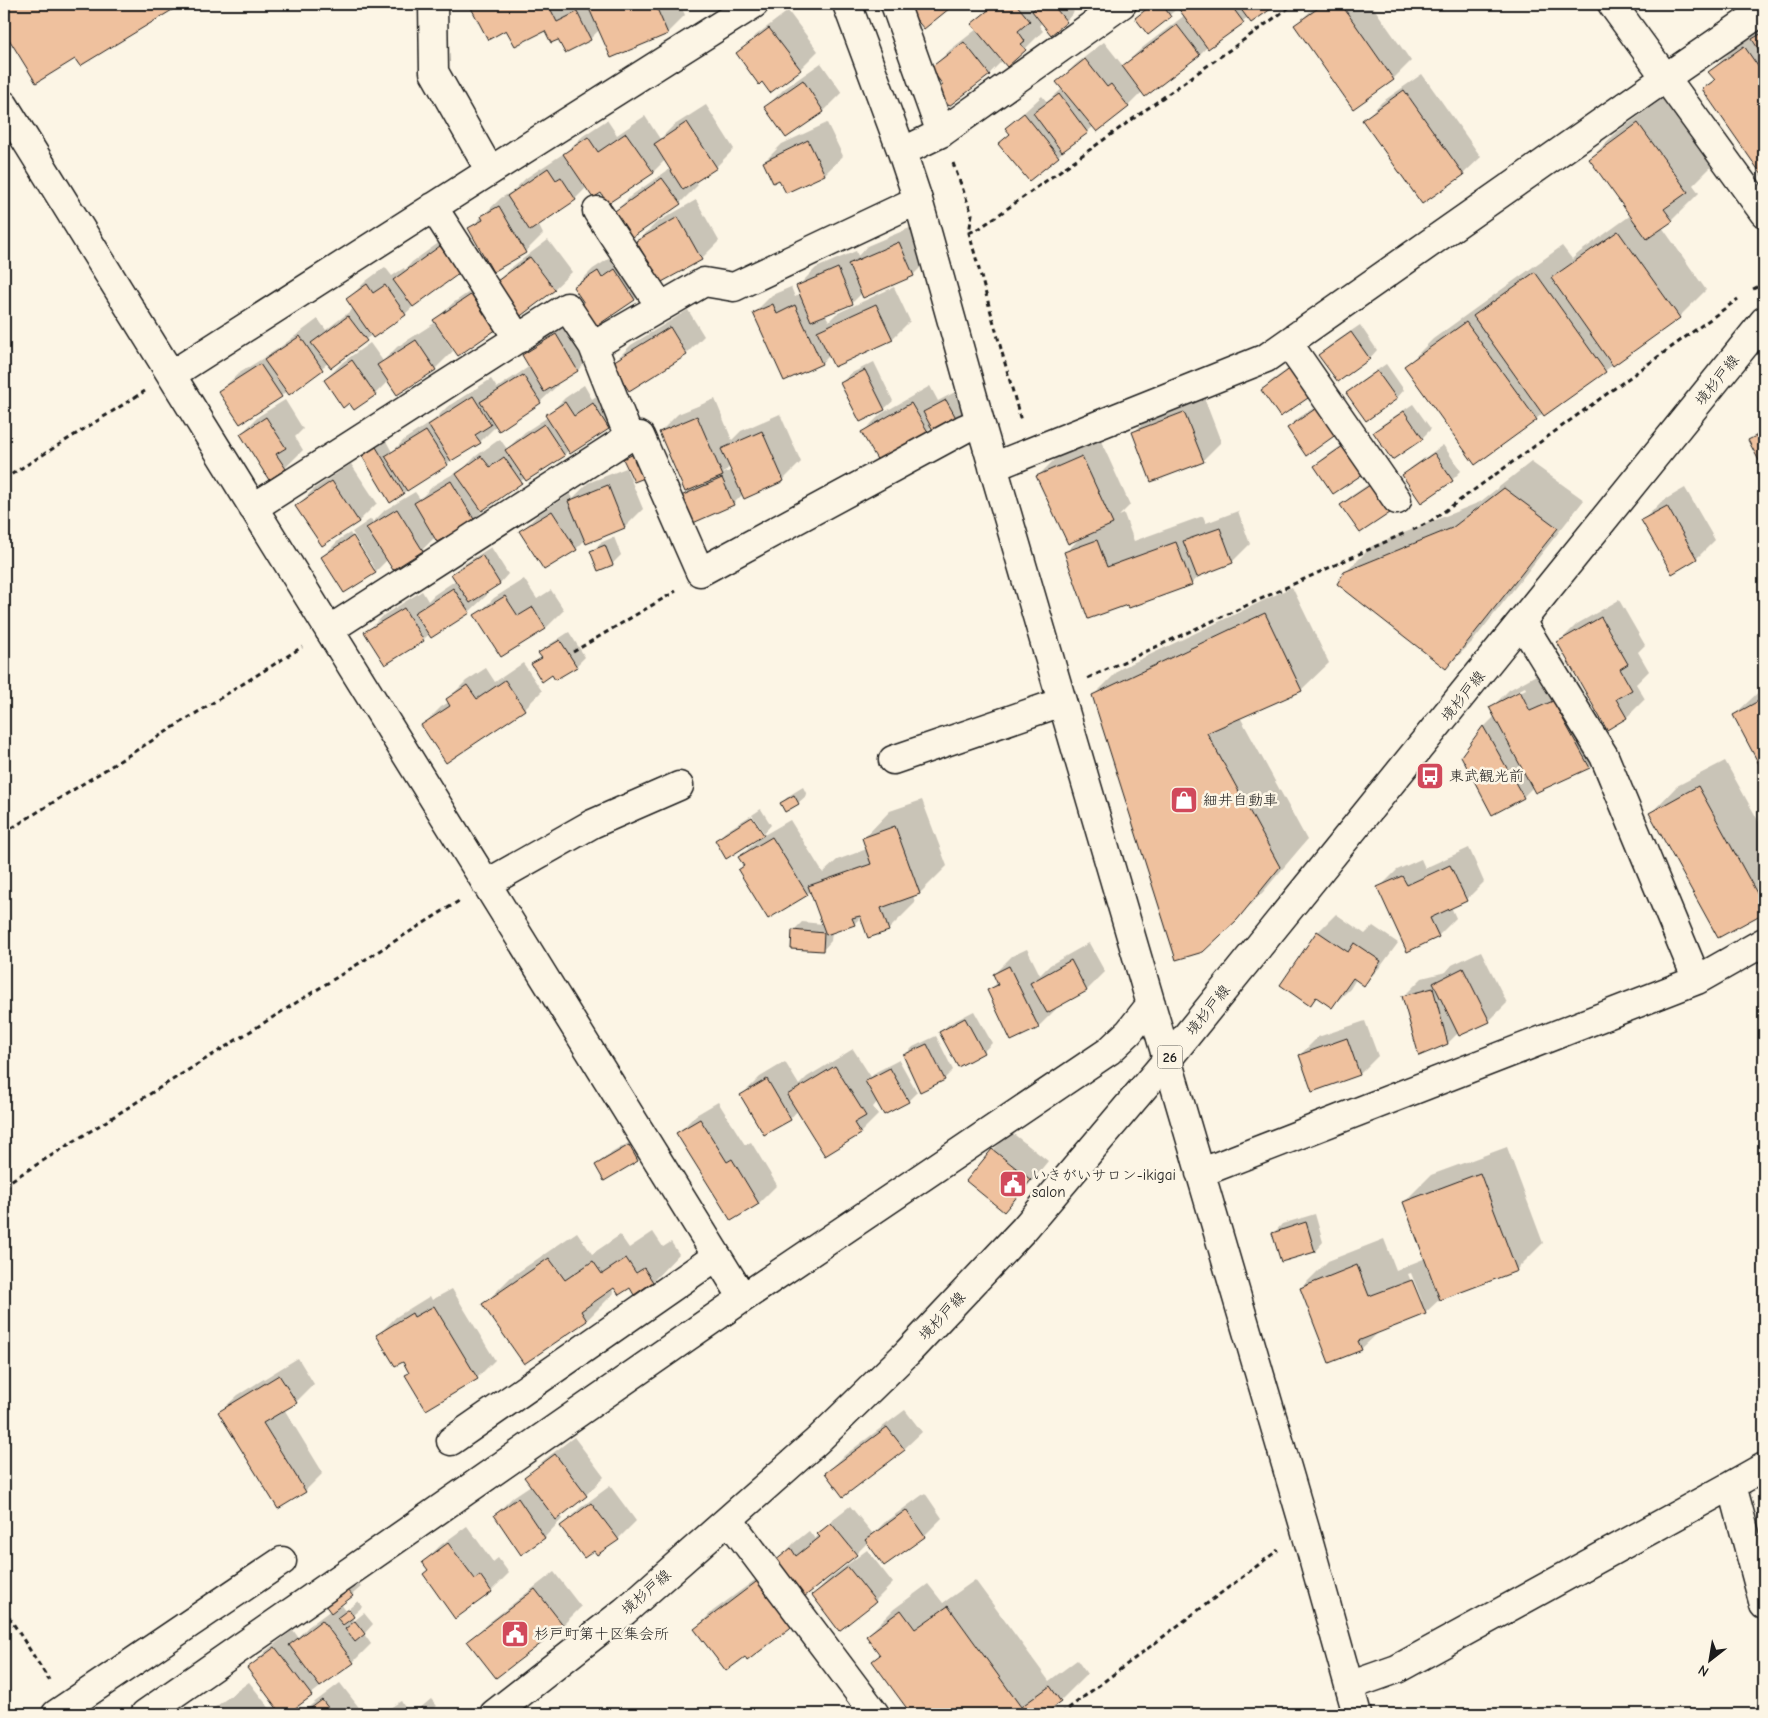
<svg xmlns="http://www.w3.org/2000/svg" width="1768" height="1718" viewBox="0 0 1768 1718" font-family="'Comic Neue','Klee One',sans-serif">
<rect width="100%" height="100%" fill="#fcf5e5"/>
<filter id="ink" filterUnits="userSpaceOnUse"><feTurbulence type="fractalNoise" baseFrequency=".02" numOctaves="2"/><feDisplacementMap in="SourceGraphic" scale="10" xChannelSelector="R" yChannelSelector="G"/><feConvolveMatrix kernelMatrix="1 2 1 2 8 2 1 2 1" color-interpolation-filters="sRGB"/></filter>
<g filter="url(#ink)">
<path fill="#0003" fill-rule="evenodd" d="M4,4H179L81,65L76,57L36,81L4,29Z
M470,4H680L685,15L667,33L600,29L590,39L566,52L559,39L545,29H507L488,38Z
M994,4H1067L1074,12L1066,21L1042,22L1039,26L1043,31L1025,49L1003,60L989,74L944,84L932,68L950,50L977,29L973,24Z
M1152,4H1276L1251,21L1248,17L1207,47L1200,54L1143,91L1128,106L1097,131L1094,126L1029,180L1000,144L1011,133L1007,128L1042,96L1047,102L1063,88L1058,82L1076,64L1104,42L1123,66L1142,48L1185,15L1179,7L1148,33L1137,18Z
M1318,4H1371L1411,61L1393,79L1353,107L1296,25Z
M1455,4H1463L1458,8Z
M788,11L818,51L800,69L737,54L755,36Z
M1764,26V176L1704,89L1715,78L1710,72L1737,45Z
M821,63L842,93L824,111L787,137L766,107L784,89Z
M1422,74L1481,157L1463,174L1364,120L1382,102Z
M1665,97L1714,164L1693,185L1699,193L1672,220L1662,227L1706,290L1679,317L1544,415L1543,413L1536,419L1406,366L1433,339L1562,246L1572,259L1580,252L1631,215L1590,159L1617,132Z
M706,105L734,149L716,167L695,180L698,185L680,203L614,213L632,195L671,168L665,160L653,172L601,191L587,187L575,199L538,224L543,234L525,252L469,229L501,198L513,191L526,178L566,152L583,136L607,120L617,135L645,116L660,139L673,126Z
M827,123L843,156L825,174L786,192L780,178L764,162L782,144Z
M696,200L719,241L701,259L638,241L656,223Z
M917,225L931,257L913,275L862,293L852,303L825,314L829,321L836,314L894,287L910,321L892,339L830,355L822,363L785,380L754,313L772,295L791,287L795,297L801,294L798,286L816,268L856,251L858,256L867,246Z
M458,229L477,254L418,302L405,314L328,363L289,393L287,390L281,396L220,391L238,374L279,348L318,319L326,330L354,308L348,299L366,281L385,267L392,276L404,268L405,270L412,262Z
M548,240L572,272L554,289L447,342L453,351L435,369L389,380L375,394L325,380L343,362L370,343L383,361L397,347L436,322L435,320L453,303L491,277L495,283L512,267Z
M616,254L652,282L634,300L585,303L575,287L593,269Z
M688,310L704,336L686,354L629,389L613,363L631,345Z
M574,317L595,352L578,370L557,383L558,385L540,402L497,425L480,442L403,493L363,456L372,447L385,439L392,452L405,439L434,420L447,407L491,379L497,388L530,366L523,355L541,337Z
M1360,325L1377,350L1369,359L1320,355L1329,346Z
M1300,361L1319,386L1262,390L1271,381Z
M874,362L893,401L884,409L841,383L850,374Z
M1386,364L1404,390L1396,399L1348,393L1356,385Z
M584,385L592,399L611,386L626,410L608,428L571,452L569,450L564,455L525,478L490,503L474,520L435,537L422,550L387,560L375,572L322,557L340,539L350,533L372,569H375L352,532L371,519L373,522L385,510L415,492L420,499L434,485L465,467L476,456L500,439L507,449L525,432L548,417L547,416L565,398Z
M930,386L938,401L955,392L967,414L958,422L932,426L927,431L863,432L881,414Z
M1203,395L1221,442L1203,460L1134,432L1152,415Z
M715,399L732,440L741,431L780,414L801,462L783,480L743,494L733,504L682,496L686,492L660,432L678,414ZM730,466L732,470L723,474Z
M1327,399L1345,425L1289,428L1297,419Z
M285,400L303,429L295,437L303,450L285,468L241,434L259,416Z
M1413,404L1431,429L1422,438L1393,458L1375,432L1383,424Z
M1764,426V467L1750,441Z
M1352,438L1371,465L1315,466L1324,458Z
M1100,439L1130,505L1119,516L1124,514L1134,541L1203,516L1206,523L1238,511L1250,544L1232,562L1202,574L1191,584L1129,606L1066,552L1081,537L1038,476L1056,458Z
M1443,445L1461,471L1452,480L1404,475L1412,467Z
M1531,462L1584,500L1473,641L1446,668L1345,573L1372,546L1480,502Z
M351,464L377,503L359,521L323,544L297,506L315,488Z
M626,468L643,509L625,527L587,542L586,539L576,549L521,531L539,514L570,494L573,498L588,483Z
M1379,477L1398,503L1389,512L1342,505L1350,497Z
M1685,488L1715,540L1697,558L1672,572L1643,520L1661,502Z
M614,537L621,555L612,564L599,569L592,552L600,543Z
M491,547L508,574L500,583L485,592L487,595L469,612L429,634L423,640L385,664L366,633L384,615L422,591L428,601L434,595L456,580L452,574L461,566Z
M524,579L537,599L551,590L564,610L546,628L501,656L476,616L494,598Z
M1292,587L1329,663L1302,689L1240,717L1307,840L1263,892L1236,919L1093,696L1120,669Z
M1619,600L1645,645L1638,652L1649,671L1636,684L1645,699L1627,717L1607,728L1559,642L1577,624Z
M569,632L585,657L576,666L553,673L533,664L542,656L540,653L549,645Z
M523,663L542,691L524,709L446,761L423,725L441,707L449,702L448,699L466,681L486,668L495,682Z
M1538,674L1548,694L1571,684L1607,749L1589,767L1533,787L1523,797L1462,757L1484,727L1495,716L1491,708L1509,690ZM1525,687L1526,689L1510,697V695Z
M1764,687V765L1762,766L1734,715Z
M1725,761L1764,831V911L1719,937L1651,813L1677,786Z
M803,787L807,795L798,803H781L790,795Z
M922,800L947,866L920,893L913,895L915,903L888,930L861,917L854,924L832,932L831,941L823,950L793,931L802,922L823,924L811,890L807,894L739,871L745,865L740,857L759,838L790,820L823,873L837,860L867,849L864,838L890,811Z
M761,809L771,825L764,833L752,815Z
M750,816L761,834L716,841L725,832Z
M1469,848L1484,882L1466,900L1451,907L1456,918L1438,936L1379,888L1397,870L1421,859L1425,868Z
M1336,914L1365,934L1373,926L1398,943L1381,966L1364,984L1356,979L1350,989L1332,1006L1317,997L1310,1004L1318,932Z
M1089,943L1105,972L1087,990L1055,1007L1056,1009L1038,1027L989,991L998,982L994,974L1012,956L1027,949L1040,975L1050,965Z
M1481,951L1507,1003L1489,1021L1459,1032L1448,1043L1404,996L1422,978L1446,972L1452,965Z
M974,1011L992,1043L983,1052L940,1032L949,1024Z
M1365,1021L1378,1056L1360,1074L1313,1090L1300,1055L1318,1037Z
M936,1036L953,1070L944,1079L921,1090L904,1056L913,1047Z
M853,1049L871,1077L876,1072L899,1060L917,1092L908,1101H878L873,1107L878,1115L860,1133L798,1110L790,1119L742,1095L760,1077L785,1062L799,1085L807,1077Z
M718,1102L745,1145L751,1142L777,1185L759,1203L731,1220L678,1133L696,1115Z
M1011,1132L1048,1161L1022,1193L1004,1211L967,1181L993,1150Z
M638,1137L646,1151L637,1160L596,1166L605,1157Z
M1507,1147L1543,1243L1516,1270L1441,1298L1425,1313L1380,1331L1361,1349L1301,1288L1328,1261L1384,1239L1396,1270L1426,1258L1404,1202L1431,1175ZM1411,1273L1422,1301H1419L1408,1274Z
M1315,1214L1323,1242L1315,1251L1274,1233L1282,1224Z
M577,1232L592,1254L620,1235L629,1248L653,1232L663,1247L671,1242L679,1254L653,1281L635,1293L630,1287L614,1286L611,1289L614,1293L587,1320L525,1362L484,1304L511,1277Z
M452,1289L495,1360L477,1378L410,1372L403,1360L378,1335L396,1317L430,1296L432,1300Z
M298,1358L314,1384L296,1402L284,1409L323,1473L305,1491L220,1412L238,1395Z
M905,1410L922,1432L904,1449L827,1473L845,1455Z
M574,1437L604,1477L586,1495L560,1515L562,1519L545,1537L521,1553L495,1515L513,1497L531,1485L526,1478L544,1460Z
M610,1486L636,1521L618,1539L562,1526L580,1508Z
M925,1493L942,1518L924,1536L884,1565L868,1542L856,1554L803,1596L745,1655L695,1629L713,1611L778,1563L777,1561L794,1543L809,1531L815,1539L837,1516L850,1506L873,1534L885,1522Z
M1764,1510V1521L1762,1512Z
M467,1526L493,1562L498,1558L509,1573L491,1591L456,1617L423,1562L441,1545Z
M867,1550L893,1583L875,1601L813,1595L831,1577Z
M554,1572L581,1607L563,1625L469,1642L487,1624Z
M975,1580L1049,1681L1077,1660L1087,1674L1060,1701L1041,1714H913L874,1661L881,1654L867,1636L894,1609L928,1584L943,1603Z
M356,1581L361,1587L341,1604L346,1611L358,1601L362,1607L351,1617L354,1621L364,1613L373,1624L364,1634L371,1644L353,1662L285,1714H283L248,1669L266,1651L293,1630L298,1637L308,1627L331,1610L327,1606Z
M249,1682L274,1714H206L210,1711Z
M340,1683L364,1714H302L311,1705Z
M431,1699L437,1706L428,1714H413Z
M401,1701L409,1714H381Z"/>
<path fill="#efc19e" stroke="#1c1c1c" d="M4,4H182L80,66L75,59L36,83L4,31Z
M469,4H548L557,22L577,12L591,40L565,53L558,40L551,43L545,31L515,46L506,30L488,40Z
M587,4H655L668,34L611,58Z
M911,4H955L924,29L911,13L915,9Z
M996,4H1016L1030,21L1018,31L1025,41L1021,44L1026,50L1007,67L971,24Z
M1040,4H1052L1067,22L1051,35L1032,11Z
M1153,4H1162L1171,17L1148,35L1135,18Z
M1175,4H1230L1244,23L1208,49Z
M1237,4H1278L1251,23Z
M1324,4H1341L1394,80L1353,109L1294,25Z
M1177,25L1200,55L1145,97L1122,66Z
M769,28L801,70L770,93L762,82L759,85L736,53Z
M1764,32V58L1752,39Z
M964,42L990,75L949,106L936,90L943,85L930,68Z
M1744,46L1764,75V178L1702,89L1715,80L1708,72Z
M1085,59L1107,87L1111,84L1129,107L1097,132L1056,82Z
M803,80L824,112L786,138L764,107Z
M1404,90L1464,175L1422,204L1362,120Z
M1059,94L1088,133L1062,152L1033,113Z
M1024,113L1059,157L1029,181L998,144L1010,134L1005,128Z
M687,122L717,168L683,190L654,144Z
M1638,123L1688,192L1664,209L1673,221L1647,239L1589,159Z
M626,133L654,173L607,204L601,193L593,198L563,154L588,137L598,152Z
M808,140L825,175L786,193L779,180L773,183L763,162Z
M548,168L556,180L561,177L576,200L530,231L507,196Z
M662,178L681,204L630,239L612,213Z
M499,206L526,253L493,272L468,228L483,220L481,216Z
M678,217L702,260L660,283L636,241Z
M1618,231L1680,318L1613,366L1551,278Z
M899,242L914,276L863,298L848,264Z
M440,246L460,273L413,307L393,280Z
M530,257L555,290L518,318L493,284Z
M838,268L853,304L811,321L796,286Z
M615,269L635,300L595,327L581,305L584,303L573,287L598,271L602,278Z
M1535,272L1606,372L1544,416L1473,316Z
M367,284L373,293L385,285L406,315L373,338L346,299Z
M472,294L497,329L458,356L433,320Z
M773,304L777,314L795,305L822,364L784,381L753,313Z
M876,304L893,340L834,367L817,331Z
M348,316L367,341L331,368L311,343Z
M1466,322L1537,420L1475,465L1404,366Z
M670,327L687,355L629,391L611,363Z
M1351,332L1370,359L1338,382L1318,355Z
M556,334L578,371L544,392L522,355Z
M300,336L323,370L289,395L264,360Z
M416,340L436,370L397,395L377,365Z
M352,360L376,395L354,410L349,403L343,408L324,380Z
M260,364L282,397L240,424L218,391Z
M1291,368L1311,396L1280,417L1261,390Z
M865,370L885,410L860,422L840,383Z
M1377,371L1397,399L1366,421L1346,393Z
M523,375L541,403L499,431L480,402Z
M473,396L491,425L475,435L481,443L451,461L428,425Z
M946,400L959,423L936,436L923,412Z
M565,402L574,416L593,403L609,429L570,454L545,415Z
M911,403L928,432L878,461L861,432Z
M1318,407L1337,434L1306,456L1287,428Z
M1404,411L1423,439L1392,460L1373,432Z
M1184,412L1204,462L1151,482L1132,432Z
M697,416L723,476L685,492L659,432Z
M266,417L286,448L276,454L286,469L269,480L240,434Z
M544,424L565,456L526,481L505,450Z
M426,431L448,465L407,491L385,456Z
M762,431L784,481L744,499L721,449Z
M1764,432V470L1748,440Z
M1343,446L1363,474L1333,494L1314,466Z
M376,447L404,494L390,503L362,456Z
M636,453L647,477L634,482L623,459Z
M1434,453L1453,481L1421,503L1402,475Z
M481,456L490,467L504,457L522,483L482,511L456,474Z
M1082,456L1113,524L1068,544L1036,476Z
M722,478L734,505L693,523L681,496Z
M332,481L359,522L322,546L295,506Z
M451,481L475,521L437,542L414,503Z
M608,485L625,528L586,544L568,501Z
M1370,485L1390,513L1360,533L1340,505Z
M1504,488L1558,528L1446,669L1337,584L1344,572L1452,528Z
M1667,506L1697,559L1672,574L1641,520Z
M397,509L423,551L393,570L366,528Z
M552,511L577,550L544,570L519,531Z
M1220,528L1233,563L1197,577L1183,541Z
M353,536L376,573L344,593L321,557Z
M1097,540L1107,567L1176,542L1192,585L1129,608L1127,605L1088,619L1064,552Z
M605,545L613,565L598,571L590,551Z
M482,555L500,584L470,603L451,574Z
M453,588L470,613L431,638L414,613Z
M505,596L518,616L533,607L546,629L501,657L474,615Z
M404,608L424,641L385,665L364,632Z
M1265,613L1302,691L1207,733L1280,867L1237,920L1203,952L1176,960L1092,695Z
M1601,617L1628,664L1620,669L1632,690L1616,699L1627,718L1607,730L1557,642Z
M560,640L577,667L555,680L552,675L542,682L531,664L542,658L538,653Z
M505,680L525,710L446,763L421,725L450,706L446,699L467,685L477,699Z
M1520,691L1530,711L1553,701L1590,768L1535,793L1489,707Z
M1764,698V766L1761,768L1733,715Z
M1483,726L1524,798L1492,815L1461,756Z
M1698,786L1764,906V913L1718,938L1649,813Z
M794,795L799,804L785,812L780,803Z
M752,817L764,835L726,859L715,840Z
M895,826L920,894L881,908L889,931L868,938L860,916L852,918L855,925L826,935L808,886L871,864L862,838Z
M772,837L808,895L768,919L738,870L744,866L738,857Z
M1450,865L1467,901L1430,918L1439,937L1407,952L1377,887L1402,876L1407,885Z
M792,930L824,933L823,951L791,949Z
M1317,931L1348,952L1354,943L1381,961L1364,986L1353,978L1332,1008L1316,997L1310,1006L1280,985Z
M1071,960L1087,991L1047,1013L1030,983Z
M1009,966L1039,1028L1011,1041L987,990L998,985L993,974Z
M1463,968L1490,1022L1459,1036L1433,983Z
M1433,988L1448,1044L1419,1056L1402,996Z
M965,1018L984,1053L958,1067L939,1032Z
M1347,1038L1360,1075L1312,1092L1299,1055Z
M927,1044L945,1080L920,1092L903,1055Z
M835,1066L866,1116L854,1123L861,1134L825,1156L787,1095Z
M890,1068L909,1102L884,1115L865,1081Z
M767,1079L791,1120L764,1135L740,1095Z
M700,1119L727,1162L732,1159L759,1204L731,1221L676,1133Z
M629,1145L638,1161L604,1181L595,1165Z
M992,1149L1031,1180L1004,1212L966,1181Z
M1480,1173L1517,1271L1440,1300L1403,1202Z
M1306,1222L1315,1252L1281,1262L1272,1233Z
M549,1258L565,1280L593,1261L602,1274L626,1258L636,1273L644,1268L653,1282L634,1295L630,1288L619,1295L614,1288L581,1311L587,1321L524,1364L482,1304Z
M1357,1265L1369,1296L1412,1280L1426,1314L1358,1341L1362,1350L1329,1363L1300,1288Z
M434,1306L478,1379L426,1410L405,1375L409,1373L403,1362L395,1366L376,1335L412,1313L414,1317Z
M279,1375L297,1403L263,1423L306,1492L278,1509L218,1412Z
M887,1427L905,1450L843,1497L825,1473Z
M555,1454L587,1496L556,1520L524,1477Z
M518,1498L545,1538L521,1555L494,1515Z
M591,1503L619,1540L597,1555L594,1551L584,1558L560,1526Z
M906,1510L925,1537L884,1566L865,1540Z
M831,1523L857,1555L804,1597L775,1561L791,1548L796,1556L820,1537L817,1534Z
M448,1543L475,1579L480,1575L492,1592L455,1619L423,1574L428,1570L422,1562Z
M848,1567L876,1602L839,1631L812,1595Z
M760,1579L794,1625L747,1661L745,1657L726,1671L694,1629Z
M347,1589L353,1596L331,1613L325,1605Z
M535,1589L564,1626L496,1678L467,1641Z
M948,1606L1021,1707L1050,1686L1061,1702L1044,1714H911L872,1661L880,1655L866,1636L901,1610L915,1629Z
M349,1609L354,1617L343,1625L337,1618Z
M322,1620L354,1663L320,1687L289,1645Z
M355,1621L365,1634L355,1642L345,1629Z
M275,1647L312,1696L287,1714H281L247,1668Z
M322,1700L333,1714H303Z
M422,1707L428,1714H413Z
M222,1708L227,1714H213Z"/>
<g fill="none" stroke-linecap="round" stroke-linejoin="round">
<g stroke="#1c1c1c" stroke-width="31">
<path id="minor" d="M433,4L434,72L490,171
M847,4L902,152L918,200L980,422L1305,1529L1357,1714
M895,4L941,133
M1612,4L1764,213
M4,105L743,1298
M902,152L941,133L1122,4
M433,207L518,339
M597,211L661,307
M1288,343L1397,500
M593,346L704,282L734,287L918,200
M171,375L490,171L754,4
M993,467L1266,358L1665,78L1764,10
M253,508L567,307L593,346L629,437
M1522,623L1604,756L1697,980
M329,630L629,437L640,436L700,572L964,429L980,422
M893,760L1062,702
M486,884L592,824L679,786
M1200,1173L1697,980L1764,942
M451,1441L717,1256
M1764,1467L1732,1485L1764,1605
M729,1520L875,1714
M1349,1686L1397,1669L1732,1485
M56,1714L282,1561
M145,1714L743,1298L1109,1051L1129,1032L1151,1004"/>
</g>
<g stroke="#1c1c1c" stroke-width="31">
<path id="major" d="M494,1714L625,1611L817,1441L907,1353L1024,1229L1167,1060L1764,321"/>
</g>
<path stroke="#1c1c1c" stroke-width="3" stroke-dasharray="5 4" stroke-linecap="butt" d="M953,163L972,214L969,233L1021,421
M969,233L980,228L1294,4
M1753,289L1764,284
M4,479L145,391
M1413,530L1431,521L1738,299
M573,652L676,591
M1088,678L1407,532
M4,833L302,647
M4,1185L459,901
M4,1609L49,1680
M1061,1714L1278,1550"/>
<use href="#minor" stroke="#fcf5e5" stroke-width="28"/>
<use href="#major" stroke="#fcf5e5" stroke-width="28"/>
</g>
</g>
<defs>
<g id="bus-square" transform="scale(1.4375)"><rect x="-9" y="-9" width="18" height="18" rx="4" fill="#d1495b" stroke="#fcf5e5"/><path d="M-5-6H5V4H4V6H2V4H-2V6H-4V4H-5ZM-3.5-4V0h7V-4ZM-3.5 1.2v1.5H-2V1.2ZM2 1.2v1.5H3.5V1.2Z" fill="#fff"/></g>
<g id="shop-square" transform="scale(1.4375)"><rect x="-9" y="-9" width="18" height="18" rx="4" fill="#d1495b" stroke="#fcf5e5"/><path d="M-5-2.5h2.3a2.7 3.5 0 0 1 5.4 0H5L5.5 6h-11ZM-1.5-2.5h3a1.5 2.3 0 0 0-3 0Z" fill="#fff"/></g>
<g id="civic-square" transform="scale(1.4375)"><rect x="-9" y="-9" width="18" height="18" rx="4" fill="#d1495b" stroke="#fcf5e5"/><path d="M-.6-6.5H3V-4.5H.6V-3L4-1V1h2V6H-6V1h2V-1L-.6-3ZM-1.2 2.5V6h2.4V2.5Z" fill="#fff"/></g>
</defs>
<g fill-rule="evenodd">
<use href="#bus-square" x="1430" y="776"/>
<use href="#shop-square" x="1184" y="800"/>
<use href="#civic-square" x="1013" y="1184"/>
<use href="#civic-square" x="515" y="1634"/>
</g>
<g text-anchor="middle" stroke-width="5" stroke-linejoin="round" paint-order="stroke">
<rect fill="#fcf5e5" stroke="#5f5d58" stroke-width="1" x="1157.5" y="1045.5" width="25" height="23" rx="4"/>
<g font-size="14" font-weight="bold" fill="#1c1c1c">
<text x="1170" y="1062">26</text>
</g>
<g font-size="15" fill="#1c1c1c" stroke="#fcf5e5">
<text transform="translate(1717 380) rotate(-51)" y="5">境杉戸線</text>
<text transform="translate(1463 696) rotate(-51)" y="5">境杉戸線</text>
<text transform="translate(1208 1010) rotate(-51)" y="5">境杉戸線</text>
<text transform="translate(942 1316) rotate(-47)" y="5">境杉戸線</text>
<text transform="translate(646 1592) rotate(-41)" y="5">境杉戸線</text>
</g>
<g font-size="15" fill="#1c1c1c" stroke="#fcf5e5" text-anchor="start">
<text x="1449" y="781">東武観光前</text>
<text x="1203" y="805">細井自動車</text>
<text x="1032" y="1180">いきがいサロン-ikigai<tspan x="1032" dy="17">salon</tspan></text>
<text x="534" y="1639">杉戸町第十区集会所</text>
</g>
</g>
<rect width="1768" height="1718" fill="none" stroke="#fcf5e5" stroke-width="20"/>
<rect x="10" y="10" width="1748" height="1698" fill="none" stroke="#1c1c1c" stroke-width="2" filter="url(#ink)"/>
<g transform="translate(1710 1660) rotate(211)" stroke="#fcf5e5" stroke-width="4" paint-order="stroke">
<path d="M0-4L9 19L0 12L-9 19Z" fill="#1c1c1c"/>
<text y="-8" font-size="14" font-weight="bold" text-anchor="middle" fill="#1c1c1c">N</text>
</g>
</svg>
